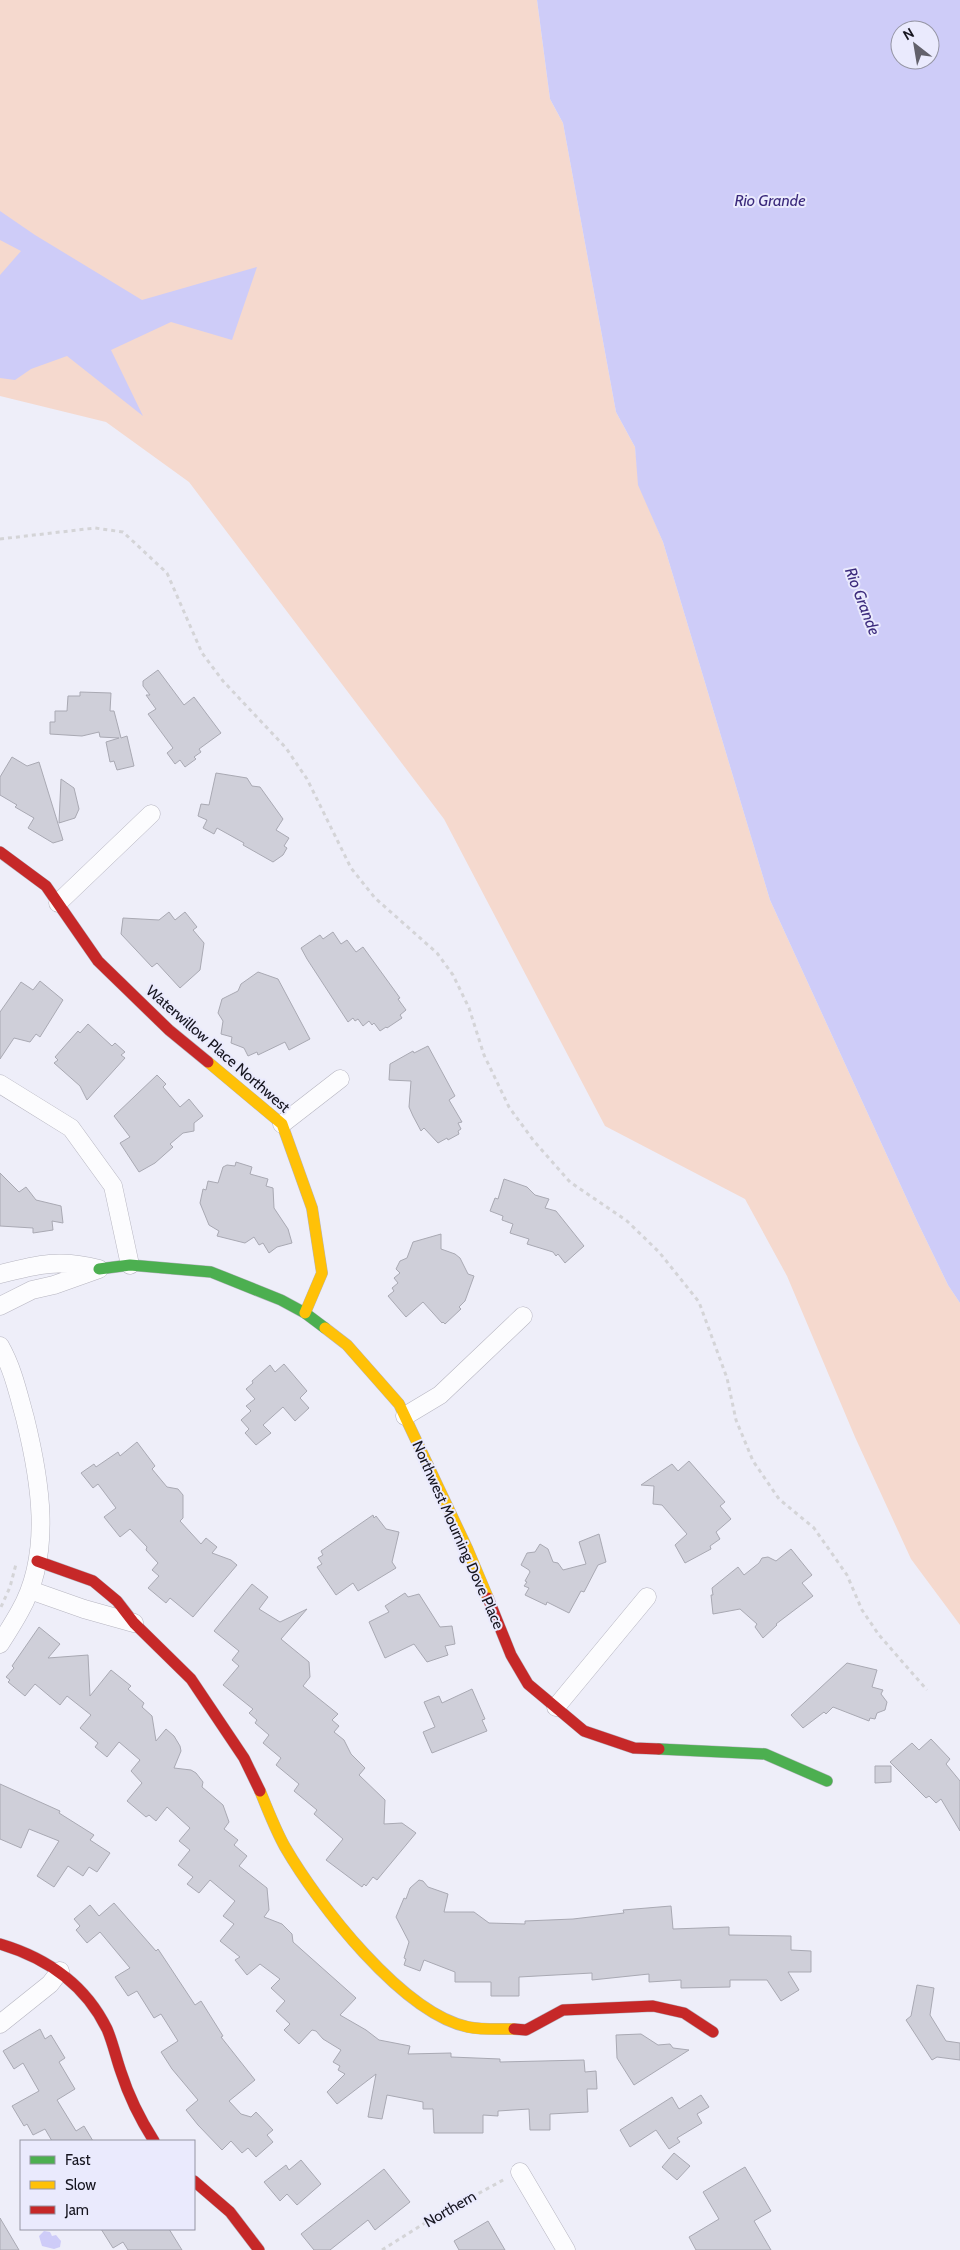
<svg xmlns="http://www.w3.org/2000/svg" width="960" height="2250" viewBox="0 0 960 2250" font-family="Cabin,sans-serif">
<rect width="100%" height="100%" fill="#eeeef9"/>
<path fill="#f5d9ce" d="M0,0H537L550,99L563,123L616,412L635,447L639,485L663,542L770,900L917,1221L948,1285L960,1303V1625L911,1559L855,1437L787,1276L745,1199L605,1126L444,819L189,482L106,422L0,396Z"/>
<path fill="#ceccf8" fill-rule="evenodd" d="M537,0H960V1303L948,1285L917,1221L770,900L663,542L638,485L635,447L616,412L563,123L550,99ZM900,30H930V60H900Z
M0,211L35,235L142,300L257,267L232,340L171,322L111,350L143,416L67,356L31,369L15,380L0,378V275L21,251L0,240Z
M44,2231L50,2232L52,2236L56,2235L61,2241L60,2247L54,2249L42,2246L39,2236Z"/>
<path fill="#cfcfd9" stroke="#a9a9b3" d="M158,670L184,705L194,697L221,733L199,749L201,752L194,757L196,759L185,767L180,760L175,764L167,753L173,748L148,714L156,709L146,695H150L143,686V681Z
M80,692L111,693L110,711H114L121,738L127,736L134,766L117,770L114,761L110,762L106,742L119,738L100,737L99,732L82,736L50,734V722H55V711H67L68,696H80Z
M12,757L27,766L39,762L63,840L53,843L28,828L34,818L15,807L17,805L0,795V777Z
M216,773L247,778L252,786L260,787L283,819L276,830L289,838L284,846L287,848L283,855L273,862L243,845L244,843L217,828L214,834L203,828L207,820L198,816L201,804L209,805Z
M61,779L74,788L79,809L75,818L59,823Z
M169,912L175,920L185,912L197,927L193,930L204,943L200,970L180,988L157,963L152,967L121,934L123,918L159,920Z
M333,932L341,944L347,940L356,952L363,947L400,998L398,999L406,1010L400,1015L402,1018L387,1028L386,1027L380,1031L374,1023L372,1025L369,1021L363,1026L358,1019L355,1021L353,1018L348,1022L307,959L301,948L320,935L323,939Z
M258,972L278,979L310,1039L289,1050L285,1042L258,1055L257,1052L248,1056L244,1048L231,1043L232,1037L221,1034L223,1021L218,1013L222,999L238,991L241,984Z
M40,981L63,1000L40,1037L36,1034L30,1042L14,1038L0,1059V1012L21,982L33,990Z
M88,1024L112,1046L115,1043L125,1052L121,1055L125,1058L87,1100L80,1086L54,1063L58,1060L55,1057L78,1031L80,1033Z
M428,1046L455,1096L449,1100L462,1122L458,1123L461,1129L458,1131L459,1134L448,1140L447,1138L438,1143L424,1128L421,1131L413,1116L409,1107L411,1081L389,1080L390,1064L413,1051L414,1053Z
M157,1075L166,1084L163,1087L180,1107L189,1099L203,1116L194,1123V1131L183,1133L170,1144L173,1147L155,1163L139,1172L120,1143L130,1137L114,1116Z
M236,1162L252,1167L250,1174L268,1179L266,1186L273,1188L274,1208L288,1229L292,1243L277,1247L269,1253L263,1243L259,1245L254,1237L245,1243L217,1236L219,1231L209,1225L200,1203L203,1189L206,1190L208,1181L218,1183L223,1167L227,1165L235,1166Z
M0,1173L19,1192L26,1187L36,1200L61,1206L63,1223L52,1221L53,1230L33,1233V1228L0,1226Z
M504,1179L527,1187L535,1195L549,1199L545,1208L556,1211L584,1246L565,1263L558,1254L556,1256L553,1252L527,1244L529,1239L510,1233L513,1224L502,1220L503,1216L490,1211L495,1198L498,1199Z
M441,1234V1249L455,1254L460,1258L468,1274L474,1276L465,1301L459,1307L461,1309L445,1324L443,1322L442,1323L423,1302L406,1317L388,1296L394,1291L392,1288L398,1283L394,1278L400,1273L396,1269L400,1261L407,1258L413,1242Z
M284,1364L307,1391L300,1398L309,1408L295,1421L283,1407L263,1425L271,1433L256,1445L245,1433L249,1429L241,1420L251,1411L246,1406L255,1399L246,1389L253,1383L252,1381L270,1365L275,1372Z
M137,1442L155,1466L152,1469L167,1487L178,1489L183,1495V1518L180,1521L201,1544L206,1538L217,1547L212,1553L231,1560L237,1565L193,1617L170,1598L166,1603L148,1588L159,1576L152,1570L158,1563L146,1550L147,1547L130,1529L120,1537L104,1517L116,1508L98,1484L93,1488L81,1473L94,1464L96,1467L118,1452L120,1456Z
M689,1461L725,1502L720,1506L731,1519L716,1532L720,1539L710,1546L711,1549L685,1563L675,1545L687,1534L662,1505L653,1504L654,1486L641,1485L672,1464L678,1471Z
M373,1515L374,1518L376,1516L386,1529L399,1532L392,1562L396,1568L358,1591L353,1583L336,1595L317,1567L322,1564L318,1558L323,1555L321,1551Z
M599,1534L606,1562L598,1565L584,1592L581,1591L569,1613L547,1602L546,1605L525,1595L529,1588L524,1586L527,1582L525,1581L530,1572L529,1570L521,1565L527,1553L535,1552L540,1544L548,1549L553,1562L558,1563L563,1570L586,1564L579,1542Z
M791,1549L812,1575L802,1583L813,1596L776,1624L777,1625L763,1638L755,1627L757,1624L740,1609L713,1614L711,1595H713L712,1588L738,1567L744,1575L759,1563L762,1558L768,1557L776,1561Z
M252,1584L268,1597L259,1609L280,1622L307,1609L281,1639L309,1662L310,1677L303,1686L338,1714L332,1720L339,1726L334,1732L344,1740L351,1754L365,1768L359,1775L385,1800L384,1824L402,1823L416,1833L377,1880L373,1877L366,1886L364,1884L362,1887L326,1860L343,1839L314,1814L317,1810L294,1791L299,1784L276,1765L281,1758L263,1743L269,1735L255,1723L257,1720L249,1713L253,1709L223,1685L239,1666L232,1660L239,1651L214,1631Z
M405,1593L408,1597L419,1594L440,1627L452,1626L455,1644L445,1646L448,1655L427,1662L414,1644L385,1658L369,1622L389,1612L385,1606Z
M39,1627L60,1644L48,1658L88,1655L90,1696L111,1670L131,1686L128,1689L144,1703L142,1707L152,1716L156,1741L166,1729L174,1736L180,1746L181,1751L174,1768L191,1770L196,1773L203,1782L202,1787L223,1805L229,1822L224,1829L238,1840L234,1845L247,1856L239,1866L267,1888L269,1910L264,1917L282,1924L292,1934L293,1942L356,1998L340,2015L366,2030L379,2040L410,2046L408,2054L451,2053V2057L500,2059V2062L584,2060L585,2072L596,2071L597,2089H587L588,2112L550,2114V2130H530L529,2109L498,2111V2116L483,2115V2133H434L433,2109H423V2102L387,2095L382,2119L368,2117L376,2074L337,2104L327,2092L345,2074L338,2070L340,2066L333,2062L341,2050L323,2039L316,2031L312,2030L299,2044L284,2030L290,2024L276,2011L285,2001L271,1988L280,1979L260,1964L247,1975L235,1960L240,1957L220,1941L234,1924L223,1916L235,1901L210,1880L199,1893L187,1884L193,1877L178,1865L190,1850L179,1841L190,1828L167,1807L156,1821L149,1815L146,1817L127,1801L142,1783L131,1771L140,1760L119,1742L107,1757L95,1747L98,1743L80,1728L91,1715L67,1696L60,1705L35,1684L25,1696L8,1682L10,1680L6,1677L14,1668L12,1666Z
M847,1663L877,1670L872,1687L883,1690L881,1694L887,1702L885,1710L877,1713L875,1719L870,1718L869,1721L833,1707L826,1714L824,1712L803,1728L791,1715Z
M472,1689L485,1719L482,1720L487,1731L432,1753L423,1732L435,1727L424,1702L439,1696L442,1703Z
M931,1739L950,1759L946,1764L960,1781V1831L941,1799L936,1803L929,1796L926,1798L890,1762L912,1743L919,1750Z
M875,1766H891V1782L875,1783Z
M0,1784L60,1811L59,1813L94,1835L90,1840L110,1853L97,1872L89,1867L83,1876L68,1866L54,1887L37,1876L59,1841L29,1829L21,1848L0,1839Z
M419,1880L423,1881L428,1887L448,1894L444,1912H474L489,1923L525,1924V1921L573,1919L624,1913L623,1910L671,1906L673,1929L729,1927V1935L791,1936V1950L811,1951V1972H788L799,1990L781,2001L767,1980H730V1987L681,1988V1980L649,1982V1974L592,1980V1973L519,1977V1996H491V1982H455V1972L424,1960L420,1971L404,1965L406,1959L404,1958L409,1942L396,1917L404,1898L406,1899L410,1888Z
M114,1903L156,1951L158,1949L195,2005L201,2001L223,2036L221,2037L255,2080L229,2101L241,2114L251,2117L256,2112L273,2130L267,2135L273,2142L256,2157L248,2148L242,2153L231,2141L222,2150L198,2125L186,2110L198,2100L172,2069L161,2052L178,2041L161,2014L154,2018L137,1991L128,1996L115,1977L130,1968L100,1932L87,1943L76,1930L80,1926L74,1919L90,1905L99,1916Z
M917,1985L934,1988L930,2015L946,2041L960,2043V2060L937,2057L932,2060L906,2020L911,2016Z
M40,2029L45,2039L51,2035L65,2058L59,2062L75,2089L57,2100L76,2131L84,2126L93,2141H52L45,2129L33,2135L27,2124L24,2126L12,2106L39,2091L23,2063L14,2069L3,2051Z
M641,2034L658,2045L670,2044L673,2048L689,2050L634,2085L617,2058L616,2035Z
M701,2095L709,2107L697,2114L702,2123L677,2138L680,2142L669,2149L656,2130L630,2147L620,2130L672,2097L679,2109Z
M674,2153L690,2166L677,2180L662,2167Z
M301,2160L321,2184L297,2205L287,2194L280,2201L264,2182L286,2165L289,2170Z
M745,2167L771,2211L754,2221L771,2250H696L689,2237L719,2219L703,2192Z
M384,2169L410,2202L375,2230L368,2220L330,2250H314L301,2234Z
M0,2218L19,2250H0Z
M488,2221L505,2250H459L454,2241Z
M101,2229H169L182,2250H128L123,2242L113,2248Z"/>
<g fill="none" stroke-linecap="round" stroke-linejoin="round">
<g stroke="#b6b5c0" stroke-width="19">
<path id="street" d="M58,903L151,814
M0,1084L71,1128L113,1186L130,1265
M282,1124L340,1079
M0,1274C39,1264 60,1259 99,1269L54,1285L32,1290L0,1306
M0,1346C13,1369 18,1393 25,1418C40,1479 53,1553 20,1611C14,1622 7,1633 0,1644
M405,1416L440,1395L523,1316
M30,1590L84,1609L134,1623
M556,1707L647,1597
M0,2024L50,1984L60,1971
M520,2172L566,2250"/>
</g>
<g stroke="#b6b5c0" stroke-width="12">
<path id="fast" d="M99,1269L130,1265L211,1272L281,1300L305,1313L325,1328
M659,1749L765,1754L827,1781"/>
</g>
<g stroke="#b6b5c0" stroke-width="12">
<path id="slow" d="M208,1062L282,1124L312,1208L322,1273L305,1313
M325,1328L347,1345L399,1404L467,1548L488,1598
M260,1791C268,1810 275,1829 285,1847C318,1904 402,2013 468,2027C483,2030 499,2029 514,2029"/>
</g>
<g stroke="#b6b5c0" stroke-width="12">
<path id="jam" d="M0,852L46,886L98,961L169,1030L208,1062
M37,1561L93,1581L117,1601L134,1623L191,1679L244,1758L260,1791
M488,1598L511,1655L528,1684L584,1731L634,1748L659,1749
M0,1944C47,1958 85,1984 107,2029C113,2043 116,2058 121,2072C129,2097 140,2119 154,2141
M514,2029L526,2030L563,2010L653,2006L684,2013L713,2032
M194,2181L230,2212L259,2250"/>
</g>
<path stroke="#d4d4d7" stroke-width="3" stroke-dasharray="4 4" stroke-linecap="butt" d="M0,539L95,528L123,532L167,573L202,653L223,681L286,748L307,779L351,868L375,898L437,953L453,975L469,1008L484,1055L509,1107L533,1140L570,1182L627,1221L659,1252L699,1302L727,1378L736,1420L753,1461L779,1499L814,1528L847,1575L862,1610L879,1635L927,1690
M1,1607L10,1587L16,1564
M382,2250L428,2221L505,2179"/>
<use href="#street" stroke="#fcfcfe" stroke-width="18"/>
<use href="#fast" stroke="#4caf50" stroke-width="11"/>
<use href="#slow" stroke="#ffc107" stroke-width="11"/>
<use href="#jam" stroke="#c62828" stroke-width="11"/>
</g>
<g text-anchor="middle" stroke-width="4" stroke-linejoin="round" paint-order="stroke">
<g font-size="15" fill="#16151f" stroke="#eaeafd">
<text transform="translate(218 1049) rotate(41)" y="5">Waterwillow Place Northwest</text>
<text transform="translate(458 1535) rotate(66)" y="5">Northwest Mourning Dove Place</text>
<text transform="translate(450 2209) rotate(-30)" y="5">Northern</text>
</g>
<g font-size="16" font-style="italic" fill="#3b2a7c" stroke="#eaeafd">
<text x="770" y="206">Rio Grande</text>
<text transform="translate(863 601) rotate(69)" y="6">Rio Grande</text>
</g>
</g>
<rect x="20" y="2140" width="175" height="90" fill="#eaeafd" stroke="#9595a4"/>
<rect x="30" y="2156" width="25" height="8" fill="#4caf50" stroke="#9595a4"/>
<text x="65" y="2165" font-size="15" fill="#16151f">Fast</text>
<rect x="30" y="2181" width="25" height="8" fill="#ffc107" stroke="#9595a4"/>
<text x="65" y="2190" font-size="15" fill="#16151f">Slow</text>
<rect x="30" y="2206" width="25" height="8" fill="#c62828" stroke="#9595a4"/>
<text x="65" y="2215" font-size="15" fill="#16151f">Jam</text>
<g transform="translate(915 45) rotate(329)"><circle r="24" fill="#eaeafd" stroke="#9595a4"/>
<path d="M0-4L9 19L0 12L-9 19Z" fill="#62616b"/>
<text y="-8" font-size="14" font-weight="bold" text-anchor="middle" fill="#16151f">N</text>
</g>
</svg>
